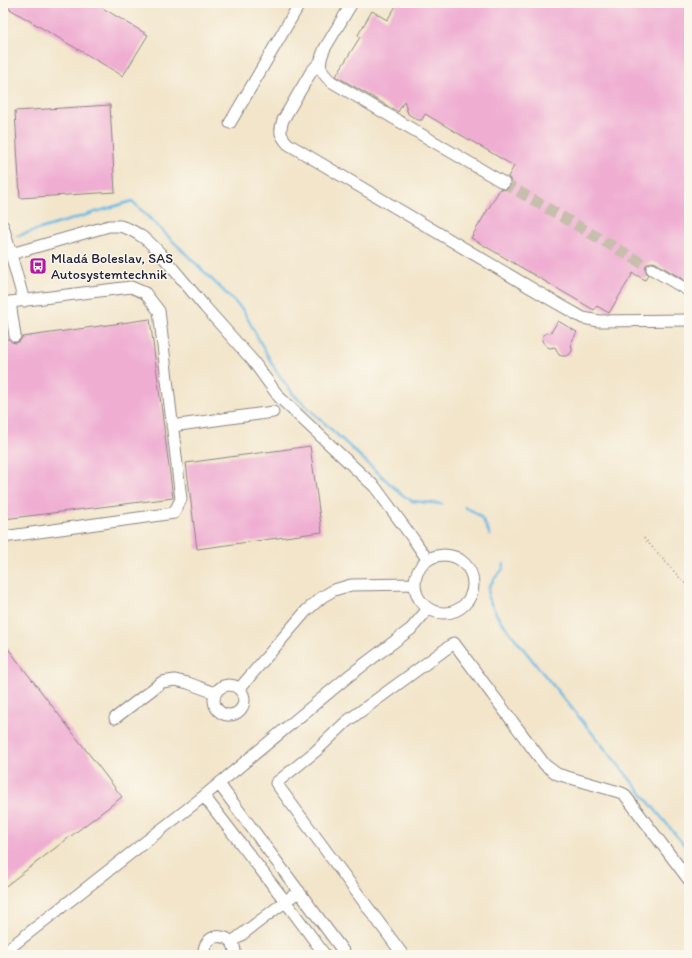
<svg xmlns="http://www.w3.org/2000/svg" width="692" height="958" viewBox="0 0 692 958" font-family="Itim,sans-serif">
<rect width="100%" height="100%" fill="#fbf7ec"/>
<filter id="ink" filterUnits="userSpaceOnUse"><feTurbulence type="fractalNoise" baseFrequency=".025" numOctaves="2"/><feDisplacementMap in="SourceGraphic" scale="8" xChannelSelector="R" yChannelSelector="G"/><feConvolveMatrix kernelMatrix="1 2 1 2 8 2 1 2 1" color-interpolation-filters="sRGB"/></filter>
<filter id="wash" filterUnits="userSpaceOnUse"><feTurbulence type="fractalNoise" baseFrequency=".012" numOctaves="4" result="noise"/><feDisplacementMap in="SourceGraphic" scale="16" xChannelSelector="R" yChannelSelector="G"/><feGaussianBlur stdDeviation="0.9" result="paint"/><feColorMatrix in="noise" values="0 0 0 0 0 0 0 0 0 0 0 0 0 0 0 0 0 1.4 0 .05"/><feComposite in="paint" operator="in"/></filter>
<g filter="url(#wash)">
<rect width="100%" height="100%" fill="#f2e5ca"/>
<g fill="none" stroke-linecap="round" stroke-linejoin="round">
<path stroke="#6ab8e4" stroke-width="2.5" d="M17,236L132,201L243,310L276,371L294,395L401,494L412,501L442,504
M465,507C482,515 483,519 490,535
M504,564L503,569L494,579L489,587L488,598L498,617L533,661L689,851"/>
</g>
<g id="blocks">
<path fill="#efadd2" d="M11,3H94L148,35L123,76L8,8Z
M398,3H689V283L656,263L652,262L649,263L646,265L645,269L646,272L648,275L645,280L633,273L609,313L597,306L594,310L471,238L500,189L504,190L508,189L510,187L511,183L510,179L508,177L514,166L425,114L422,120H418L408,114L404,101L398,112L336,76L360,37L358,35L372,11L387,20Z
M110,105L115,192L20,198L15,111Z
M150,319L173,498L4,519L3,513V339H9L12,342L16,343L20,341L22,337Z
M558,321L577,332L571,343L572,348V351L569,355L566,356H562L559,355L555,347L550,348L546,346L542,341L543,335L547,333L551,332Z
M310,446L322,532L197,549L186,463Z
M3,642L122,797L3,888Z"/>
</g>
</g>
<g filter="url(#ink)">
<use href="#blocks" fill-opacity="0" stroke="#8a8482" stroke-width="1"/>
<g fill="none" stroke-linecap="round" stroke-linejoin="round">
<path stroke="#c8bead" stroke-width="11" stroke-dasharray="11 5.5" stroke-linecap="butt" d="M504,183L652,269"/>
<g stroke="#8a8482" stroke-width="13">
<path id="minor" d="M352,3L325,48C318,63 318,71 332,82L504,183
M320,62L311,72L283,120C279,132 280,135 288,144L548,298L583,318L599,321L689,320
M230,123L300,3
M3,226L24,301
M11,254L109,226H120L129,229L138,234L148,241L160,253L205,307L253,361L279,397L375,487L414,540L427,559
M652,269L689,291
M10,302L15,336
M3,303L131,287L145,293L159,311L181,499L174,513L3,537
M172,426L273,412
M415 584a29 29 0 1 1 58 0a29 29 0 1 1-58 0Z
M214 700a15 15 0 1 1 30 0a15 15 0 1 1-30 0Z
M239,689L306,611L322,597L334,590L351,585L414,584
M115,718L162,682L175,680L188,683L215,693
M219,784L346,955
M204,796L285,901L325,955
M232,942L299,891
M3,953L204,796L350,675L411,629L428,609
M204,955C202,930 237,931 235,955
M403,955L276,783L316,751L346,722L454,643L545,765L557,774L619,792L624,794L689,880"/>
</g>
<path stroke="#8a8482" stroke-width="1.5" stroke-dasharray="1 3" stroke-linecap="butt" d="M644,538L689,588"/>
<use href="#minor" stroke="#fff" stroke-width="11"/>
</g>
</g>
<defs>
<g id="bus-square" transform="scale(0.9)"><rect x="-9" y="-9" width="18" height="18" rx="4" fill="#b5179e" stroke="#fbf7ec"/><path d="M-5-6H5V4H4V6H2V4H-2V6H-4V4H-5ZM-3.5-4V0h7V-4ZM-3.5 1.2v1.5H-2V1.2ZM2 1.2v1.5H3.5V1.2Z" fill="#fff"/></g>
</defs>
<g fill-rule="evenodd">
<use href="#bus-square" x="38" y="266"/>
</g>
<g text-anchor="middle" stroke-width="3" stroke-linejoin="round" paint-order="stroke">
<g font-size="14" fill="#22223b" stroke="#fbf7ec" text-anchor="start">
<text x="51" y="263">Mladá Boleslav, SAS<tspan x="51" dy="16">Autosystemtechnik</tspan></text>
</g>
</g>
<rect width="692" height="958" fill="none" stroke="#fbf7ec" stroke-width="16"/>
</svg>
